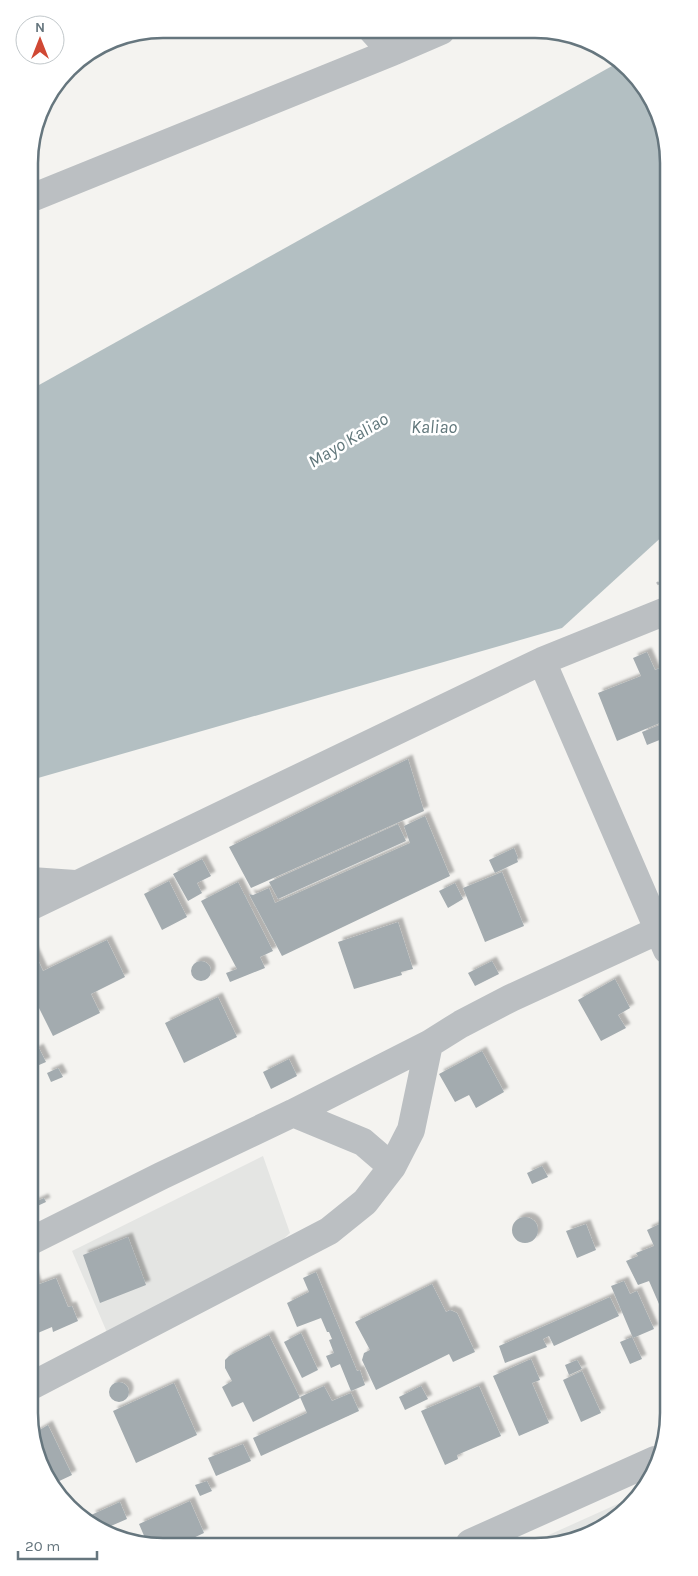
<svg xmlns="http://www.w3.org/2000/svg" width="698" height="1576" viewBox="0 0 698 1576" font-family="Karla,sans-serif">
<defs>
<filter id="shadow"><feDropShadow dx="4.5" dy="-4.5" stdDeviation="1" flood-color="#0004"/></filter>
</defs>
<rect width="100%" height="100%" fill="#f4f3f0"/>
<path fill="#e4e5e3" d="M263,1156L290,1233L268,1253L109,1337L72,1251Z
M642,1493L610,1525L571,1543H531Z"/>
<path fill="#b3bfc2" d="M621,61L624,62L665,127L666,533L562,628L31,780L30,390Z"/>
<path fill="#a3abaf" filter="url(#shadow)" d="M647,652L655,670L666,666L667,720L617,741L598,693L641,676L633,658Z
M662,724L667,737L647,745L642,732Z
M408,759L424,811L251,888L229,847Z
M425,816L450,876L282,956L249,894L253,895L269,888L275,903L410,843L404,826Z
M398,824L406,841L278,899L269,882Z
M514,848L518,858L517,859L518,862L495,873L489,860Z
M202,859L211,876L197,883L202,893L188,901L173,874Z
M502,872L524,926L485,942L463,888Z
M169,881L187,917L162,930L144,894Z
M238,882L273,951L260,957L265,968L230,982L226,973L237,969L201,901Z
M455,883L463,899L448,908L439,891Z
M398,922L413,969L401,972L402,975L354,989L338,942Z
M107,940L125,977L91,994L100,1013L53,1036L32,994V947L43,971Z
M492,961L499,974L475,986L468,973Z
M191 971a10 10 0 1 1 20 0a10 10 0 1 1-20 0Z
M615,979L630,1008L618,1015L626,1028L601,1041L578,1000Z
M218,997L237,1037L184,1063L165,1023Z
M39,1048L46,1062L32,1068V1052Z
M482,1051L504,1092L476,1108L469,1095L455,1102L439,1074Z
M289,1059L297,1076L271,1089L263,1072Z
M58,1068L63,1077L51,1082L47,1073Z
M542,1166L548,1177L532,1184L527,1173Z
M44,1198L46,1202L33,1208V1203Z
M512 1230a13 13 0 1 1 26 0a13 13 0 1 1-26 0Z
M668,1220L669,1300L659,1304L649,1281L638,1285L626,1261L638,1256L636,1253L654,1246L647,1230Z
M586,1224L596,1250L577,1258L566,1231Z
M128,1237L146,1285L100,1303L83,1255Z
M316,1272L357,1371L360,1370L365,1385L351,1391L340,1364L331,1368L326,1356L334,1353L329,1340L332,1339L329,1332H327L321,1318L297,1327L287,1303L309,1292L303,1278Z
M33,1274L37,1285L56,1278L68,1307L72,1306L78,1321L53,1332L52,1327L33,1335Z
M624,1281L630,1294L637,1291L654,1329L633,1338L611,1286Z
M432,1284L446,1312L450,1310L457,1313L475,1352L453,1362L449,1354L376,1390L362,1360L364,1353L370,1350L355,1322Z
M610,1297L619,1316L554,1346L549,1336L543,1339L547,1347L505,1363L499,1346Z
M301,1333L318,1370L302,1378L284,1342Z
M269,1335L300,1398L253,1422L243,1402L232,1407L222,1387L232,1381L225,1368V1360L229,1356Z
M632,1337L642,1359L630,1364L620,1342Z
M531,1359L540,1380L532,1383L549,1423L519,1436L493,1376Z
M577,1360L582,1369L569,1375L565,1365Z
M582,1371L601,1413L581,1422L563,1380Z
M109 1392a10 10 0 1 1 20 0a10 10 0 1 1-20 0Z
M174,1383L197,1435L136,1463L113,1411Z
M324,1386L332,1401L351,1393L359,1411L261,1456L253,1438L307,1413L300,1397Z
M421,1386L428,1399L405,1410L399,1397Z
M479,1386L501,1436L457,1455L458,1459L445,1465L421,1411Z
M48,1425L72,1475L55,1483L33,1449V1434Z
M243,1444L251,1461L216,1476L208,1458Z
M207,1481L212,1491L200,1496L195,1485Z
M190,1501L204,1533L178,1545H148L139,1524Z
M120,1502L127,1519L104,1529L96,1525L91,1515Z"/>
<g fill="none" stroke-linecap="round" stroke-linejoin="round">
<path stroke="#b5b8ba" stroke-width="3" stroke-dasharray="2.5 2.5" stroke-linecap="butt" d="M657,584L666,577"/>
<path stroke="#bbbfc2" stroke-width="28" d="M372,30L392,52
M29,199L392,52L441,31
M542,661L667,950
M31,881L75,884
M32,906L542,661L666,611
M293,1113L363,1142L392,1167
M33,1240L161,1176L293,1113L429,1044L461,1024L511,998L659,930
M33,1385L329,1231L365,1202L392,1167L411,1130L429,1044
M470,1543L655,1460"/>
</g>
<g text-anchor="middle" stroke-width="5" stroke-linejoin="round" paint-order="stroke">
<g font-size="18" font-style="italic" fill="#61777b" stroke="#fff">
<text x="434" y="433">Kaliao</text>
<text transform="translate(348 440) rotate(-31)" y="6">Mayo Kaliao</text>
</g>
</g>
<path d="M0 0H698V1576H0ZM163 38H535A125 125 0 0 1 660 163V1413A125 125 0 0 1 535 1538H163A125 125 0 0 1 38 1413V163A125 125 0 0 1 163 38Z" fill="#fff" fill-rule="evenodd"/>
<path fill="none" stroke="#66767e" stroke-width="2.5" d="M163 38H535A125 125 0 0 1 660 163V1413A125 125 0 0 1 535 1538H163A125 125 0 0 1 38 1413V163A125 125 0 0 1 163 38Z"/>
<g transform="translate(40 40)"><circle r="24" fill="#ffffff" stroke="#c2c8cb"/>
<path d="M0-4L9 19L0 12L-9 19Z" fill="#d04834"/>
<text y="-8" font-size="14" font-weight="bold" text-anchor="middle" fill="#66767e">N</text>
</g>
<path d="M18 1551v8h79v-8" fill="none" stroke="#66767e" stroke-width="2.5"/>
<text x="25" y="1551" font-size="15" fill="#66767e" stroke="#ffffff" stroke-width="4" paint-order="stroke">20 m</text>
</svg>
